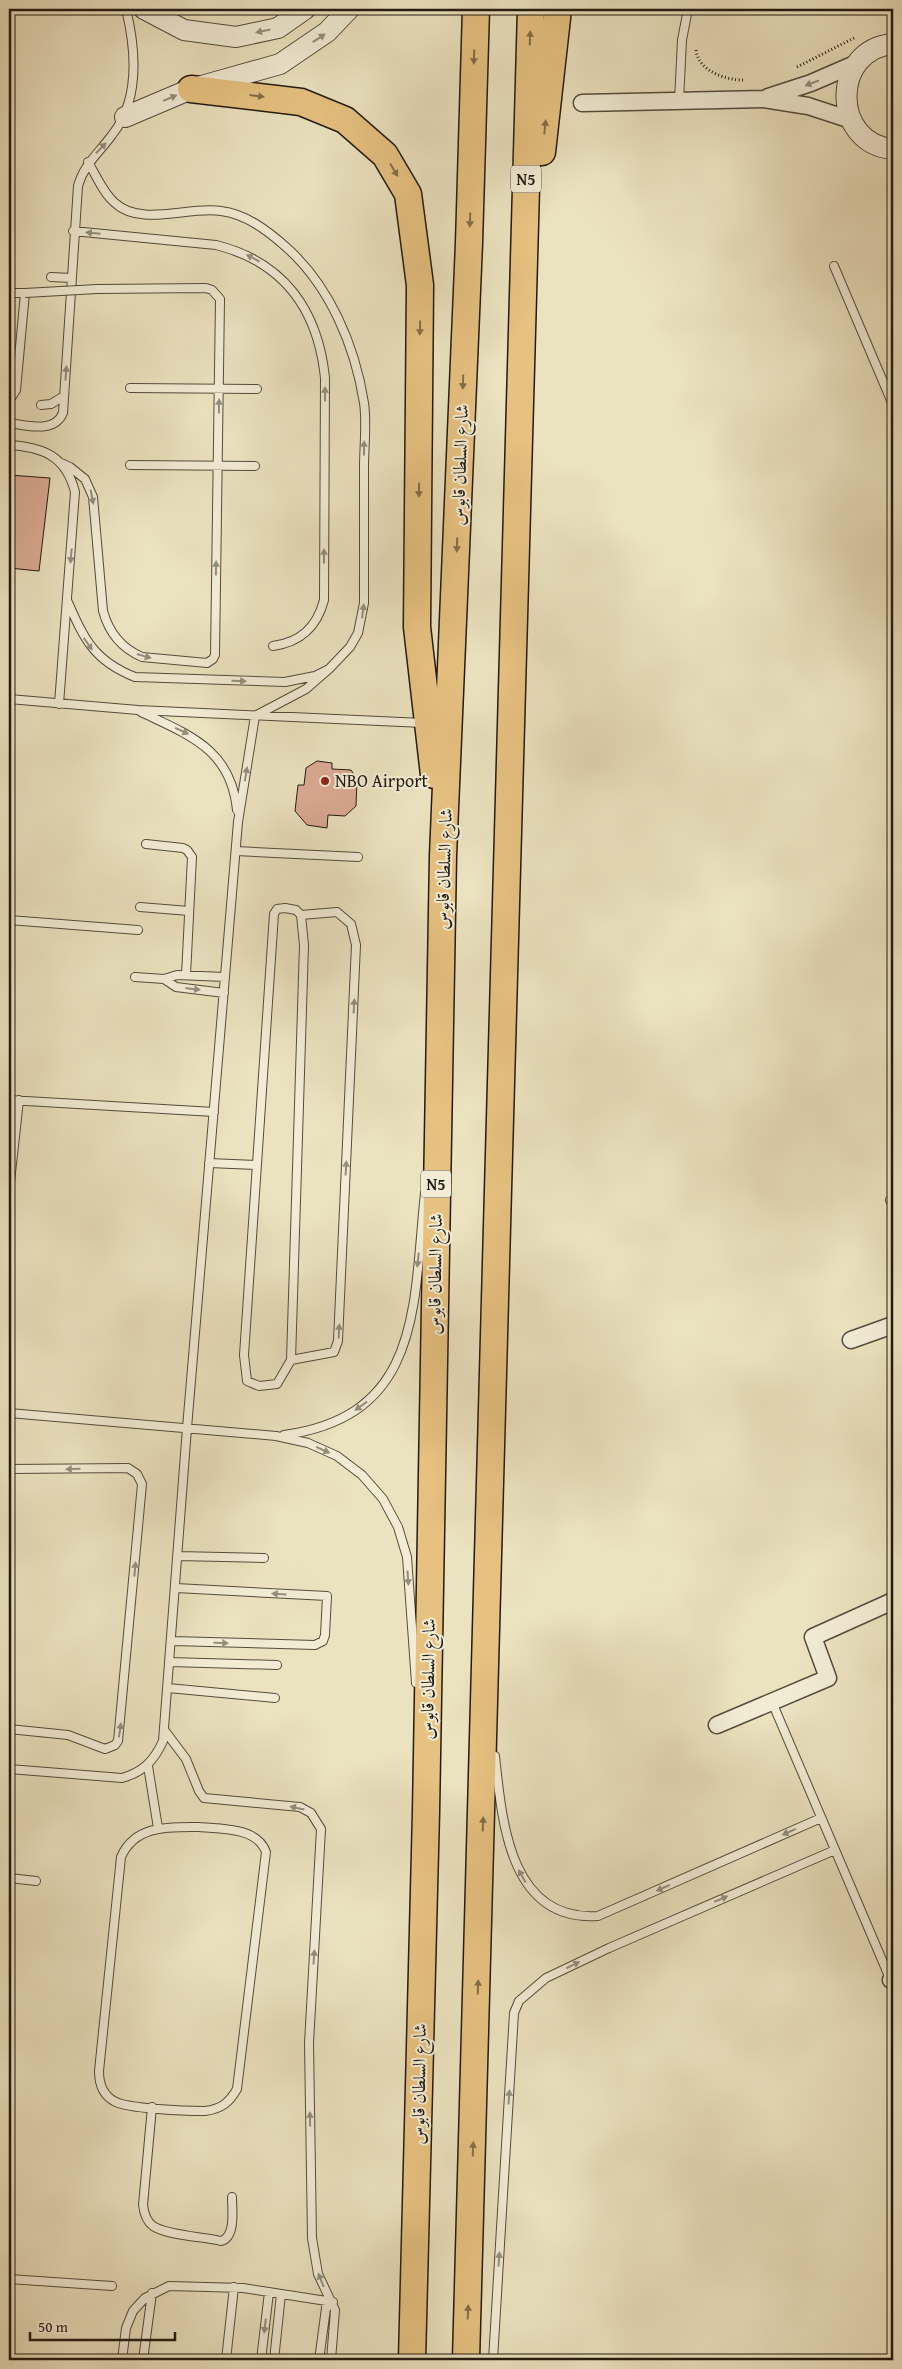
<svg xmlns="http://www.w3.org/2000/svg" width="902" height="2369" viewBox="0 0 902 2369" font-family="'Gentium Book Plus',Amiri,serif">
<rect width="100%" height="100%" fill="#ebe2bf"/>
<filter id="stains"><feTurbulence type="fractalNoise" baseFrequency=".004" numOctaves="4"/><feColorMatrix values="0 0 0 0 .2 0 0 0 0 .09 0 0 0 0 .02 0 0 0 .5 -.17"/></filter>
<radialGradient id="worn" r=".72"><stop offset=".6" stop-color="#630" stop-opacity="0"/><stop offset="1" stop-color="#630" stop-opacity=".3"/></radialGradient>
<path fill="#dbaa93" stroke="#221a11" d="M9,475L50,478L39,571L9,568Z
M317,761L332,763V769L351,770L357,779L356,806L345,816L328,815L327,828L307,825L295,811L298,785H304L306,768Z"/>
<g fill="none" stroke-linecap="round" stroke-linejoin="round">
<g stroke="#544c3c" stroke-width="10">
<path id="service" d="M679,101L682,40L688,9
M73,231L216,245C284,262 318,310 325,378L324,600C317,627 301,642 273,646
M834,266L893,405
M51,277L72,278
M9,293H25L16,390L9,401
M130,388L257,389
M41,405L51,404L64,396
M9,423C27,425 54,434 63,413L78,186C84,164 99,153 112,135C140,100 136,50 126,9
M9,445C43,447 66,456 75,492L59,704
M61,463L70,467L85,479L93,497L103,611C109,633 121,648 142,657L207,663L213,659L215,655L220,299L212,290L206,288L97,289
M130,465L255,466
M67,600C84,639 94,661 135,677L285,682L315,676L329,669L350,647L358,633L364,603C364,558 364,513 364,467C364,447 367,423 364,403C355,346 330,286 286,247C268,231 246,214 221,211C188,206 141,227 115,203C103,193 96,175 88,162
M9,699L138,710L423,723
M141,712C189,735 231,749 237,810
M146,844L183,848L187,850L192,857L186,975
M236,851L358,857
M140,907L189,911
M285,908L296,910L301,915L304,945L291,1360L277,1384L259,1386L247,1381L244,1355L274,914L277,909Z
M9,920L138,930
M135,977L164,979L177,975L225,977
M164,979L176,987L224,993
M9,1100L214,1112
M209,1163L256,1165
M9,1191L19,1100
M893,1199L890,1200L893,1206
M291,1360L334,1352L338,1341L356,945L351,924L337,912L301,915
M9,1413L276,1436L308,1443L337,1456L362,1475L383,1499L398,1527L407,1557L416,1683
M284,1435C423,1416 413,1304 425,1193
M9,1469L128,1468L137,1474L142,1484L118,1741L115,1745L105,1749L68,1735L9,1729
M178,1556L264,1558
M172,1641L315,1645L323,1641L325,1635L327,1596L176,1588
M170,1662L277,1665
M168,1688L275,1698
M772,1702L891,1981
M165,1731L186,1759L199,1791L204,1798L300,1807L311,1813L321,1829L309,2043L312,2238L318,2274L335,2310L331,2360
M495,1756C502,1820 509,1922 598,1916L821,1818
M148,1766L158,1828
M9,1769L122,1778C143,1772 154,1761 163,1741L187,1428L238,822L255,716L306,689L329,669
M199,1827C221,1829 257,1827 266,1852L237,2089C229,2103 221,2109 205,2111C187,2111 127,2109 114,2101C103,2095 99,2083 99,2071L121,1857C135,1825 168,1827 199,1827Z
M9,1878L36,1881
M152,2107L143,2205C144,2213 146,2221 153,2226C165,2235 205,2237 221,2241C236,2237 232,2210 232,2197
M9,2279L112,2286
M122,2360L126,2328L133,2311L145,2298L169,2286L243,2288L333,2302
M143,2360L152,2293
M226,2360L234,2287
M261,2360L269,2292
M274,2360L281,2294
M319,2360L327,2301
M493,2360L514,2013L519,2001L546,1978L609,1948L835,1850"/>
</g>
<g stroke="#544c3c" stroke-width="19">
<path id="minor" d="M768,97L811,83L857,63
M582,103L764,99L808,106L851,120
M851,1340L893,1325
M717,1725L828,1678L813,1637L893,1601
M891,1980L893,1979"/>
</g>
<g stroke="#544c3c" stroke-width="22">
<path id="tertiary" d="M144,9L184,30L236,37L278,28L305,9
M893,44C831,49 831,144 893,149
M125,117L191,89L280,64L327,32L349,9"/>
</g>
<g stroke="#221a11" stroke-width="29">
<path id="trunk" d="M191,89L301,102L345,120L385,155L408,194L420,285L417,627L434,775
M542,152L558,9
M412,2360L426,1812L443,856L469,243L476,9
M466,2360C490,1576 506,793 531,9"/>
</g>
<path stroke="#221a11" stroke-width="3" stroke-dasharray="1 2.5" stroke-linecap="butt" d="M696,50C698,71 726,80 743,80
M797,67L854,38"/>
<use href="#service" stroke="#f2ecd5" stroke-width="8"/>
<use href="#minor" stroke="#f2ecd5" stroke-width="16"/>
<use href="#tertiary" stroke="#f2ecd5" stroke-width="20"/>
<use href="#trunk" stroke="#e6c180" stroke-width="26"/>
<g stroke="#544c3c" stroke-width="10" stroke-linecap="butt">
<path id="service-bridge" d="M25,293L97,289"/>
</g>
<use href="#service-bridge" stroke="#f2ecd5" stroke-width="8"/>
</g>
<defs><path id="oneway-solid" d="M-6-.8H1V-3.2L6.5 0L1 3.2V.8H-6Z" transform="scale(1.25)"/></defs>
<g fill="#948e7d">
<use href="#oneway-solid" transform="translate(263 31) rotate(168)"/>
<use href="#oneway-solid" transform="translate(319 38) rotate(-33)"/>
<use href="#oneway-solid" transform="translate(812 83) rotate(159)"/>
<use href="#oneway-solid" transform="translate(170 98) rotate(-23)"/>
<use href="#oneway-solid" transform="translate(101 148) rotate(-46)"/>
<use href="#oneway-solid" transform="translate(93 233) rotate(-175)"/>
<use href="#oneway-solid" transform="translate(253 258) rotate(-152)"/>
<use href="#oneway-solid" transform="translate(66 373) rotate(-86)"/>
<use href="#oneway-solid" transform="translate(325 394) rotate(-90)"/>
<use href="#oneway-solid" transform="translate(219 406) rotate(-89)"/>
<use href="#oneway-solid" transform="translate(364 448) rotate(-90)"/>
<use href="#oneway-solid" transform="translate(92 497) rotate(79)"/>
<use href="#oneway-solid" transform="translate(71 556) rotate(95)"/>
<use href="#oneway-solid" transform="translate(324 556) rotate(-90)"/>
<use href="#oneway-solid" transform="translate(216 568) rotate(-89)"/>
<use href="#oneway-solid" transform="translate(363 611) rotate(-83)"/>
<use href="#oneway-solid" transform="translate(88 644) rotate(55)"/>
<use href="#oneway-solid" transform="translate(144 656) rotate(16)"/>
<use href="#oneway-solid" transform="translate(239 681) rotate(2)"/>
<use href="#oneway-solid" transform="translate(182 731) rotate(25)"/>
<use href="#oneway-solid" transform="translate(246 774) rotate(-81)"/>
<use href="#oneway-solid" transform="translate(193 989) rotate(7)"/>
<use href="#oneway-solid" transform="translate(354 1006) rotate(-87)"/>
<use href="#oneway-solid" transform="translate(346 1168) rotate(-87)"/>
<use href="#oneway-solid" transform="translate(418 1260) rotate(96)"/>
<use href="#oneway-solid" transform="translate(339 1331) rotate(-87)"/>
<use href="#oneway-solid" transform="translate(361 1406) rotate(144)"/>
<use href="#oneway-solid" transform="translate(323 1450) rotate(24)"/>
<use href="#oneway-solid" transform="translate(73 1469) rotate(179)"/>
<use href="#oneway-solid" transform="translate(135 1569) rotate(-85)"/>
<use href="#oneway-solid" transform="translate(408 1578) rotate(86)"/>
<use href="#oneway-solid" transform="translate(279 1594) rotate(-177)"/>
<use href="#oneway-solid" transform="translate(221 1643) rotate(2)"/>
<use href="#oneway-solid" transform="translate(120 1730) rotate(-82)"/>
<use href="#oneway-solid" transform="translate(297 1808) rotate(-168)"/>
<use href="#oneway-solid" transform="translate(789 1832) rotate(156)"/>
<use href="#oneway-solid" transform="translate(522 1876) rotate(-119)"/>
<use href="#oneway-solid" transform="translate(663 1888) rotate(156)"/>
<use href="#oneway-solid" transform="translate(721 1899) rotate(-23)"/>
<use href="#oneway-solid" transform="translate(314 1957) rotate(-86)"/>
<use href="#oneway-solid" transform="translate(573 1965) rotate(-26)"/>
<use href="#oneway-solid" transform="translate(509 2097) rotate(-86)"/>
<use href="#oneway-solid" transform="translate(310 2119) rotate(-91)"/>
<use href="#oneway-solid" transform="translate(499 2259) rotate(-86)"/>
<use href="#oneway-solid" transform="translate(321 2280) rotate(-111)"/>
<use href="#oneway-solid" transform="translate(265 2326) rotate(97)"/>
</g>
<g fill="#846e48">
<use href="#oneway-solid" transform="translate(530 38) rotate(-88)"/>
<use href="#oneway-solid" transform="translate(474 57) rotate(92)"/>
<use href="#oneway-solid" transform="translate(257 96) rotate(7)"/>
<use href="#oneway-solid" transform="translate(545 127) rotate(-84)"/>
<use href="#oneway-solid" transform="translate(394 170) rotate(59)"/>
<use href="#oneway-solid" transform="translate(470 220) rotate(92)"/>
<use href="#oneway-solid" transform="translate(420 328) rotate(91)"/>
<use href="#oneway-solid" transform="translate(463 382) rotate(92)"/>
<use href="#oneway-solid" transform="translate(419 490) rotate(91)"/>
<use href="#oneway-solid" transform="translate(457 545) rotate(92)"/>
<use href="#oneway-solid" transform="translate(483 1824) rotate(-88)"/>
<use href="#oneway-solid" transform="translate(478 1987) rotate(-88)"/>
<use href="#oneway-solid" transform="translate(473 2149) rotate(-88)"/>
<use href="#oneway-solid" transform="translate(468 2312) rotate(-88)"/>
</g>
<circle fill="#8f2418" stroke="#f2ecd5" stroke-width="2" cx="325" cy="781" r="5"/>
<g text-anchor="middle" stroke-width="4" stroke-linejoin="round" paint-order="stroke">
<g fill="#f2ecd5" stroke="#60594c" stroke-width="1">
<rect x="511" y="165.5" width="30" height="27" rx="4"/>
<rect x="421" y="1170.5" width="30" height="27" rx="4"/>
</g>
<g font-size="16" font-weight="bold" fill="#221a11">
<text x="526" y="185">N5</text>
<text x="436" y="1190">N5</text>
</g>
<g font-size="18" fill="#221a11" stroke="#f2ecd5">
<text transform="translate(460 465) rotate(-88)" y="6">شارع السلطان قابوس</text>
<text transform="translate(444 869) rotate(-88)" y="6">شارع السلطان قابوس</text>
<text transform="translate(435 1274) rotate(-89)" y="6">شارع السلطان قابوس</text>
<text transform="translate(428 1679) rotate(-89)" y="6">شارع السلطان قابوس</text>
<text transform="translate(419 2084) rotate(-89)" y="6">شارع السلطان قابوس</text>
</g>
<g font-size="18" fill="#221a11" stroke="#f2ecd5" text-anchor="start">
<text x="335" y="787">NBO Airport</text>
</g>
</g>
<rect width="902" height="2369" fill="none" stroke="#ebe2bf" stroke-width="30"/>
<rect x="10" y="10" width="882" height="2349" fill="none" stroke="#221a11" stroke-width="2.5"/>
<rect x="15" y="15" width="872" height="2339" fill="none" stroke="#221a11"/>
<path d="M30 2332v8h145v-8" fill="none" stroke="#221a11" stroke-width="2.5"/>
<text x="38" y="2332" font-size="15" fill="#221a11" stroke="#f2ecd5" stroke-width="4" paint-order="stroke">50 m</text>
<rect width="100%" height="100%" filter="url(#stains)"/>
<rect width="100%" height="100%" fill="url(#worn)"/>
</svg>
